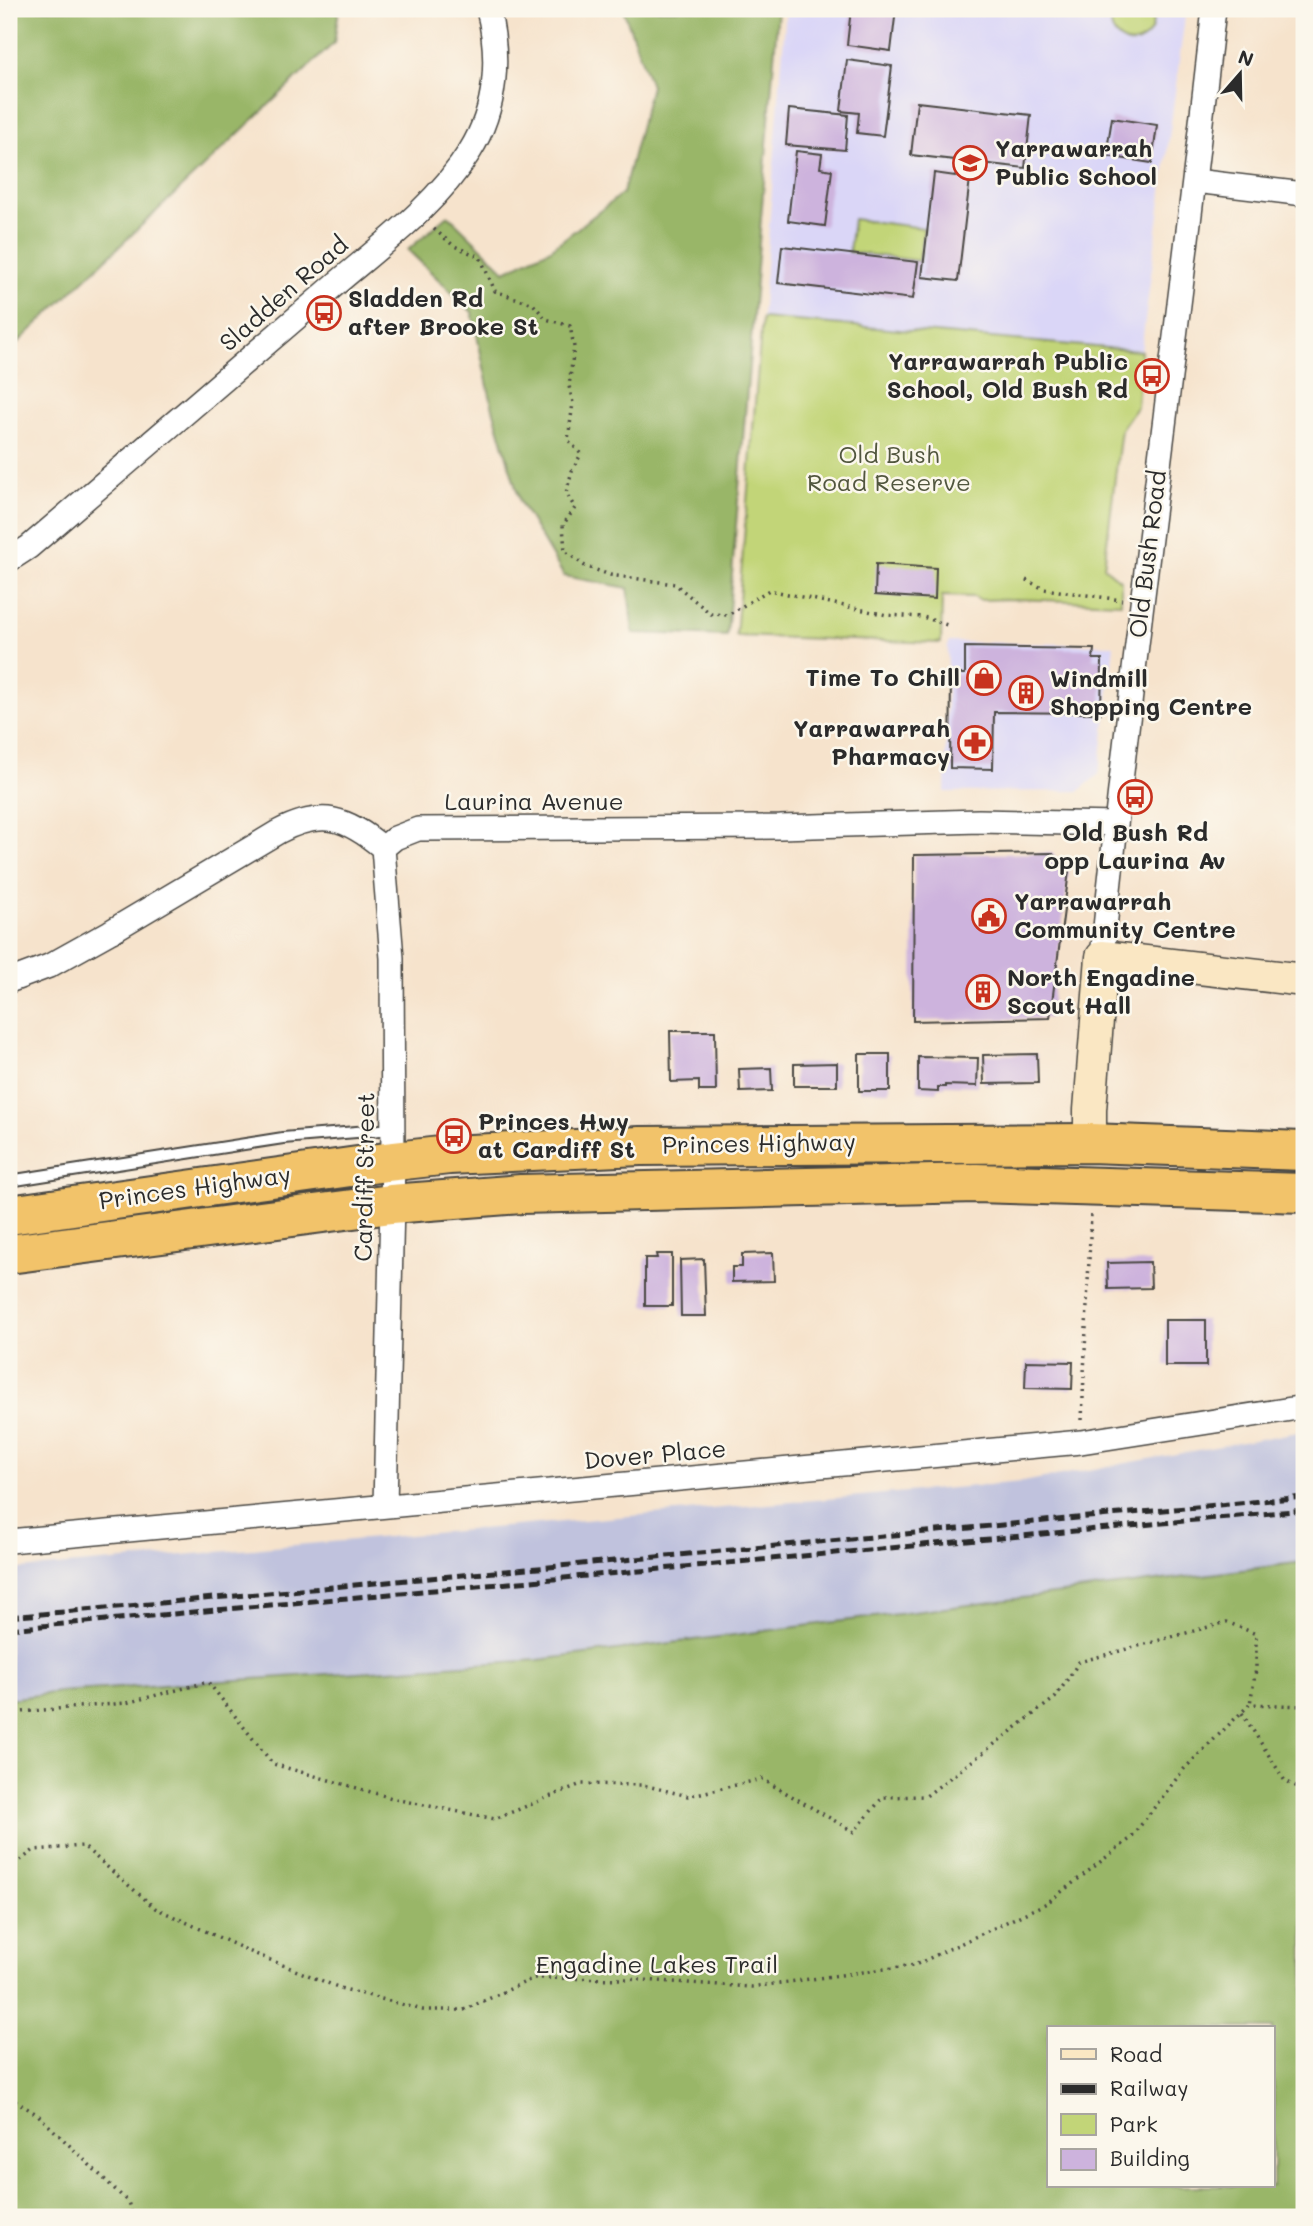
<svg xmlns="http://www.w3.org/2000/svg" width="1313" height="2226" viewBox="0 0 1313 2226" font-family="Mali,sans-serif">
<rect width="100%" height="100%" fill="#fbf7ec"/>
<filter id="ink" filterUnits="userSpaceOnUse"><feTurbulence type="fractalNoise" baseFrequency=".0143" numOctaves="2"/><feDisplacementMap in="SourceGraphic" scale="14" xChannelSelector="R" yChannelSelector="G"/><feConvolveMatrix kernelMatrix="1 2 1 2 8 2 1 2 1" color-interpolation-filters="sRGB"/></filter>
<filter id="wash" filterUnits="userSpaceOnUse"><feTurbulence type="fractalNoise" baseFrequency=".00686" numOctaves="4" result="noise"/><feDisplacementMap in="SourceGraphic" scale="28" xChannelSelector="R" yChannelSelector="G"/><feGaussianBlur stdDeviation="1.57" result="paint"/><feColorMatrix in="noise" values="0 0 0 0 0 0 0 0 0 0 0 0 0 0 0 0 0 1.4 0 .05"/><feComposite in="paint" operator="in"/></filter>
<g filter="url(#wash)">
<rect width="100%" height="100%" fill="#f6e3cc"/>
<path fill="#dad6f7" d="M786,9H1186L1141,351L762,318Z
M948,642L1114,645L1099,774L1079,791L945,792Z"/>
<path fill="#c0c2dd" d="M1304,1431V1562L538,1660L60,1692L9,1699V1570L1022,1482Z"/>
<path fill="#c2d578" stroke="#768052" stroke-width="2" d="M1115,9H1149C1158,25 1150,40 1132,44C1114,40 1105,25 1115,9Z
M853,219L924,228L919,261L849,252Z
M762,318L1141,351L1137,406L1121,429L1104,567L1121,581V603L1015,599L979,600L974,597L942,596L941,643L736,636Z"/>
<path fill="#99b668" stroke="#62704a" stroke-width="2" fill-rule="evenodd" d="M9,9H339L334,43L9,351Z
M623,9H778L727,636L633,633L628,588L564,576L520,502L492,405L472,312L408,250L448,215L505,271L551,249L623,193L651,86Z
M1304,1562V2217H9V1699L60,1692L538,1660ZM1049,2028H1273V2186H1049Z"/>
<g id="blocks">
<path fill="#cdb3dd" d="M851,9H896L891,51L847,45Z
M847,60L892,66L883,136L857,133L859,113L841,111Z
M917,102L1031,115L1025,168L911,155Z
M789,109L848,115L845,150L786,145Z
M1112,118L1157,125L1152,163L1106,156Z
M796,151L822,154L820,168L832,170L825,226L788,221Z
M934,173L970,178L958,281L922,277Z
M782,246L918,262L913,299L778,283Z
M876,564L936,568L935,599L875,595Z
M965,647L1094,649L1093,659H1102L1101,713L994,712L993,769L950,768L951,674H965Z
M1052,853L1069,871L1050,1018L913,1021L914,855Z
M670,1031H715L716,1091H699V1081L671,1082Z
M859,1054H890V1091H859Z
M1037,1054L1038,1083L984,1084L983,1055Z
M918,1057L978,1058L977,1086L945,1085V1087H938V1092L918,1091Z
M837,1063V1086H794V1064Z
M771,1068L772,1091L740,1092L739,1069Z
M773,1253L774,1281L732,1282V1267H742V1254Z
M656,1254H672V1306H645V1258H657Z
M704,1259L706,1316H681L680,1260Z
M1150,1262L1151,1288L1108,1289L1107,1263Z
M1165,1320H1206V1366H1165Z
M1026,1361L1073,1362L1072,1389L1025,1388Z"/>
</g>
</g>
<g filter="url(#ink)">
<use href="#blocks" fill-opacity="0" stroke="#494743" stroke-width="2"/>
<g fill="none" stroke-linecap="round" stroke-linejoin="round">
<g stroke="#494743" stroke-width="14">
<path id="lane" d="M9,1181L283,1138L393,1129"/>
</g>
<g stroke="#494743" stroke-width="26">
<path id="street" d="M1195,181L1304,194
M9,560L29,547C127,463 225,380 323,295C373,251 434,209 470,151C497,108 500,57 488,9
M383,848L392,958L393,1161L385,1506
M1102,957C1134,640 1179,325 1214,9
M9,981L49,966L110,932L278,832C322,809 346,817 383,848L395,838L418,829L780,827L979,821L1116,824
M9,1541L1081,1442L1304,1407"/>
</g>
<g stroke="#494743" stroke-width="35">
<path id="secondary" d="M1090,1143V1110L1102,957L1304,980"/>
</g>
<g stroke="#494743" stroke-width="42">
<path id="highway" d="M9,1215L386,1162L449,1155L640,1146L1090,1143L1304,1151
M9,1254L391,1204L521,1194L976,1183L1304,1193"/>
</g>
<path stroke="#494743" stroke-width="3.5" stroke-dasharray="2 5" stroke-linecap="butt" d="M434,229L454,246L480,257L495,291L533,304L546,319L570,326L574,347L569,386L573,403L568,440L581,454L572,471L566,493L575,508L563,525L565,551L585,566L610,575L675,584L711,614L728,615L769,590L887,615L923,617L950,626
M1026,580L1044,589L1122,600
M1082,1420L1091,1214
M9,1713L126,1703L208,1682L273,1764L399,1800L495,1819L581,1784L643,1785L688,1796L762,1779L854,1832L883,1797L926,1796L1055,1698L1079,1662L1227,1622L1256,1634V1669L1250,1704
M1242,1713L1285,1781L1304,1790
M9,1869L34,1850L83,1846L155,1908L253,1953L340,1988L423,2010H464L534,1978L627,1979L751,1987L915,1965L1047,1903L1130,1839L1184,1769L1250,1704L1304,1706
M9,2097L38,2115L128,2202L133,2217"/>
<use href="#lane" stroke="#fff" stroke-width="10"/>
<use href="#street" stroke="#fff" stroke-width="23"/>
<use href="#secondary" stroke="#fae7c3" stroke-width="32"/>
<use href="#highway" stroke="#f2c36a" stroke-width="38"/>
<path stroke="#2b2b2b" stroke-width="5" stroke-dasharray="10 5" stroke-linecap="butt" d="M9,1617L1304,1497
M9,1629L1304,1510"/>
</g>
</g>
<defs>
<g id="school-ring" transform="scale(1.75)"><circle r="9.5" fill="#fbf7ec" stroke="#c8321e" stroke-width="1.5"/><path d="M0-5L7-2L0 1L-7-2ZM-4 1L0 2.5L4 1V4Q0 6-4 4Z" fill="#c8321e"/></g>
<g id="bus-ring" transform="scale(1.75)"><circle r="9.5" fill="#fbf7ec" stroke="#c8321e" stroke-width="1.5"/><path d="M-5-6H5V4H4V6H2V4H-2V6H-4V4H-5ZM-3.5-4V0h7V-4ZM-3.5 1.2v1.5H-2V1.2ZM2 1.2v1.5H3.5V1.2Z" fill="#c8321e"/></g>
<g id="shop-ring" transform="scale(1.75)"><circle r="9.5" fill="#fbf7ec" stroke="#c8321e" stroke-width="1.5"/><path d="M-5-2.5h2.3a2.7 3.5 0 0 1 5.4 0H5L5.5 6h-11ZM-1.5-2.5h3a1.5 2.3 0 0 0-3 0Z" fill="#c8321e"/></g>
<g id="building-ring" transform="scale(1.75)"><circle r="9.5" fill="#fbf7ec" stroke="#c8321e" stroke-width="1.5"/><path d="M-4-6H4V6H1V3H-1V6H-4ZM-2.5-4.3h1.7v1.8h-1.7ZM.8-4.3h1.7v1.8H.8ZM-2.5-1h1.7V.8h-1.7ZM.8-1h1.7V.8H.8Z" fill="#c8321e"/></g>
<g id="pharmacy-ring" transform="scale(1.75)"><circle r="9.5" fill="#fbf7ec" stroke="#c8321e" stroke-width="1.5"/><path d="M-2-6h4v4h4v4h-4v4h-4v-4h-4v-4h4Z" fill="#c8321e"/></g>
<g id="civic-ring" transform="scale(1.75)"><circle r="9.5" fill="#fbf7ec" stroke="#c8321e" stroke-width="1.5"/><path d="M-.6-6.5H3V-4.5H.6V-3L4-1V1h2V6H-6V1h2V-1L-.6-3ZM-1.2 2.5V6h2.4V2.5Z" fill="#c8321e"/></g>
</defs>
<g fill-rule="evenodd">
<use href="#school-ring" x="970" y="163"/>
<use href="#bus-ring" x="324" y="313"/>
<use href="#bus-ring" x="1152" y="376"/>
<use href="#shop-ring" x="984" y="678"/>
<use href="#building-ring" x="1026" y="693"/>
<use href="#pharmacy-ring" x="975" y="743"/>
<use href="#bus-ring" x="1135" y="797"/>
<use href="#civic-ring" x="989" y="916"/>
<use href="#building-ring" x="983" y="992"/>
<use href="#bus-ring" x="454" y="1136"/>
</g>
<g text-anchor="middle" stroke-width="5" stroke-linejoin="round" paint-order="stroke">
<g font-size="24" font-weight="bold" fill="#2b2b2b" stroke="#fbf7ec" text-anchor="start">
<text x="995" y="157">Yarrawarrah<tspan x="995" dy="28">Public School</tspan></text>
<text x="348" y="307">Sladden Rd<tspan x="348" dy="28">after Brooke St</tspan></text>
<text x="1128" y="370" text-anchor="end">Yarrawarrah Public<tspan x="1128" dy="28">School, Old Bush Rd</tspan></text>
<text x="960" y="686" text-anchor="end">Time To Chill</text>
<text x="1050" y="687">Windmill<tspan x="1050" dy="28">Shopping Centre</tspan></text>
<text x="950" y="737" text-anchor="end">Yarrawarrah<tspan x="950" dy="28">Pharmacy</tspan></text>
<text x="1135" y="841" text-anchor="middle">Old Bush Rd<tspan x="1135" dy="28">opp Laurina Av</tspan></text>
<text x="1014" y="910">Yarrawarrah<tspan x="1014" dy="28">Community Centre</tspan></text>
<text x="1007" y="986">North Engadine<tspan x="1007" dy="28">Scout Hall</tspan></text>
<text x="478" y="1130">Princes Hwy<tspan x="478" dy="28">at Cardiff St</tspan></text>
</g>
<g font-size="24" fill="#2b2b2b" stroke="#fbf7ec">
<text transform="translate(284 294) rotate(-41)" y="8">Sladden Road</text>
<text transform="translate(1148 554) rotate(-83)" y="8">Old Bush Road</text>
<text x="534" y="810">Laurina Avenue</text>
<text transform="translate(759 1144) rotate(-1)" y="8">Princes Highway</text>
<text transform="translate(365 1177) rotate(-89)" y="8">Cardiff Street</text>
<text transform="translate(195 1188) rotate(-8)" y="8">Princes Highway</text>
<text transform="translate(655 1455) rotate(-5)" y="8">Dover Place</text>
<text x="657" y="1973">Engadine Lakes Trail</text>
</g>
<g font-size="24" fill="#51563e" stroke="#fbf7ec">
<text x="889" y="463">Old Bush<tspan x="889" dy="28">Road Reserve</tspan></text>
</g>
</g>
<rect width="1313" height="2226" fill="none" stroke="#fbf7ec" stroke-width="35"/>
<rect x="1047" y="2026" width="228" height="161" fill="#fbf7ec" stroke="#a8a59f" stroke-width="2"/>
<rect x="1061" y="2049" width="35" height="10" fill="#fae7c3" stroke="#a8a59f" stroke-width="2"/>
<text x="1110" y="2062" font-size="21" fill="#2b2b2b">Road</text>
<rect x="1061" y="2084" width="35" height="10" fill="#2b2b2b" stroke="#a8a59f" stroke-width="2"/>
<text x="1110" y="2096" font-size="21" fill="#2b2b2b">Railway</text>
<rect x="1061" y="2114" width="35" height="21" fill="#c2d578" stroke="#a8a59f" stroke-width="2"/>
<text x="1110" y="2132" font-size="21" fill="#2b2b2b">Park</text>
<rect x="1061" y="2149" width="35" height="21" fill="#cdb3dd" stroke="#a8a59f" stroke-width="2"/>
<text x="1110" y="2166" font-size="21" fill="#2b2b2b">Building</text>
<g transform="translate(1240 74) rotate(20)" stroke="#fbf7ec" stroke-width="5" paint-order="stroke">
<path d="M0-5L12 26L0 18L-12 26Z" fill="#2b2b2b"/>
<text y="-10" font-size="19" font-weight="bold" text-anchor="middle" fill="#2b2b2b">N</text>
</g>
</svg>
